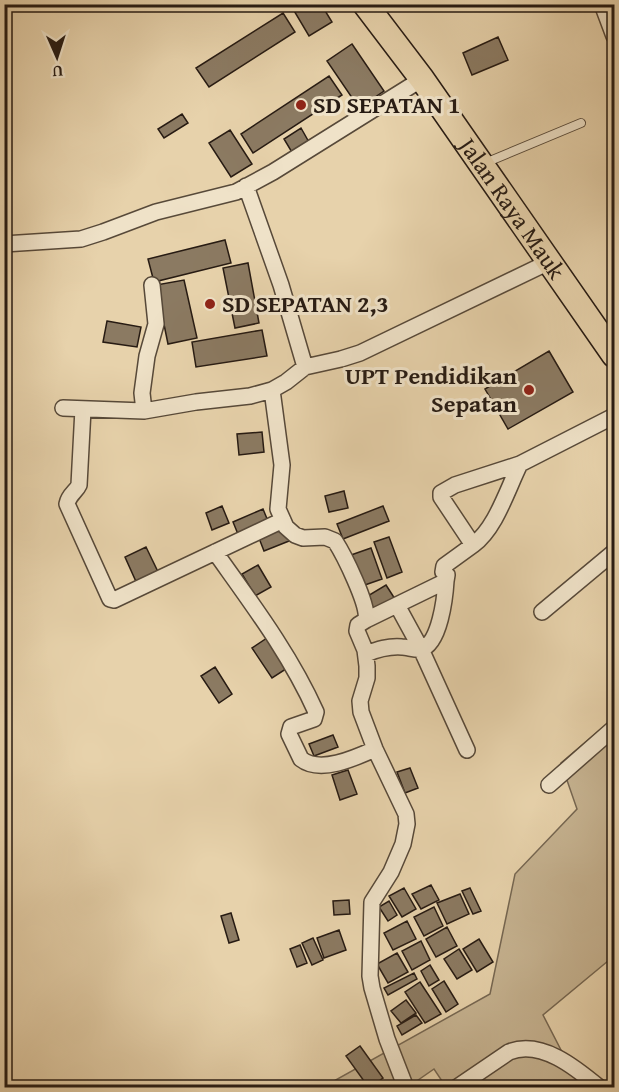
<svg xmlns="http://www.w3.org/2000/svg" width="619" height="1092" viewBox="0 0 619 1092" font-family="'Gentium Book Plus',serif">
<rect width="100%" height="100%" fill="#e7d2ab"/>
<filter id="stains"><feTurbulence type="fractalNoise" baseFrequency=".00333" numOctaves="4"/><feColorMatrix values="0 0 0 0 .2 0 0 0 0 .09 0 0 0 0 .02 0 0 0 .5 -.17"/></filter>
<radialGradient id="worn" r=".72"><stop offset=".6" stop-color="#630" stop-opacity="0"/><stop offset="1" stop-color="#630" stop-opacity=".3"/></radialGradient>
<path fill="#c6b391" stroke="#766752" stroke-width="1.5" d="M614,718V956L543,1015L580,1087H446L434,1069L408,1087H335L332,1082L490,994L515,874L577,809L561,763Z"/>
<path fill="#8b7a62" stroke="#271b13" stroke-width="1.5" d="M290,4H321L332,22L309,36Z
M283,13L295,32L209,87L196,68Z
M498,37L508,60L472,75L463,53Z
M352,44L384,91L359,108L327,61Z
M329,76L342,95L253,153L241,134Z
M182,114L188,123L164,138L158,129Z
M301,128L310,144L293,154L284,139Z
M230,130L252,164L231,177L209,143Z
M225,240L231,263L154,282L148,259Z
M248,263L259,323L235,328L223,268Z
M184,280L197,338L168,344L156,285Z
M107,321L141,327L137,347L103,342Z
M262,330L267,356L196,367L192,342Z
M549,351L573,392L508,429L485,389Z
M262,432L264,452L239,455L237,434Z
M344,491L348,508L329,512L325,496Z
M222,506L229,523L212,530L206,513Z
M383,506L389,521L343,539L337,524Z
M263,509L270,526L240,539L233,522Z
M282,523L289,541L264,551L257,533Z
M389,537L402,572L387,578L374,542Z
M146,547L160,576L138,586L125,557Z
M371,548L382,579L362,586L351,555Z
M258,565L271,587L255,596L242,574Z
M386,585L395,599L374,611L366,597Z
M270,636L289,667L272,678L252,648Z
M215,667L232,694L219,703L201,676Z
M333,735L338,747L314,756L309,744Z
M410,768L418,788L405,793L397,772Z
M348,770L357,794L340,800L332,775Z
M431,885L439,900L421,909L412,894Z
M404,888L416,909L402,917L389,896Z
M470,888L481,911L473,914L462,891Z
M460,894L469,914L447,924L437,903Z
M349,900L350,914L334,915L333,901Z
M389,901L397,915L388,921L379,907Z
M434,907L443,926L424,936L414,917Z
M231,913L239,940L229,943L221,916Z
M407,921L416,939L393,950L384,933Z
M447,927L457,946L436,957L426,939Z
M339,930L346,950L324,958L317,938Z
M313,938L323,960L312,965L302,943Z
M479,939L493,962L477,972L463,949Z
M421,941L430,960L412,970L402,951Z
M300,945L307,963L297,967L290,949Z
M459,949L472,970L457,979L444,959Z
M397,953L408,972L388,983L377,964Z
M430,965L439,980L429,986L421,971Z
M414,973L417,979L388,995L384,988Z
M444,981L458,1004L446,1012L432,989Z
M420,982L441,1014L425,1023L405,992Z
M406,1000L416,1013L401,1023L391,1011Z
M416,1015L422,1023L402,1035L397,1026Z
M360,1046L383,1078L369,1088L346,1056Z"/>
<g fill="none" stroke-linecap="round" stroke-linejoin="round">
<g stroke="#574939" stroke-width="10">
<path id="service" d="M485,163L581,123"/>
</g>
<g stroke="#574939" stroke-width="18">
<path id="minor" d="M602,4L614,36
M246,186L281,285L305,367
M4,244L81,239L103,232L156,212L236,192L273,172L422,79
M272,390L282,465L278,509L286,527L295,535L303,538L325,537L335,541C344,555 369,605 366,620L358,625L357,631L365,650L367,666V678L360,701L361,712L375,749L406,814L407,824L403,844L391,872L372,902L370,976L372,988L387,1039L406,1088
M63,408L144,411L196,402L250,396L272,390L286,382L305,367L341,359L360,353L549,262
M83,409L79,485C76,492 69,494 67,504L110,599L114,600L283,520
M144,411L142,393L147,356L156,324L152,285
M473,545C496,528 507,490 520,464
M215,552C252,604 290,654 316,712L314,719L291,727L289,734L301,759C320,774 355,758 375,749
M397,605L421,649L467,750
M542,612L614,552
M366,620L446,581L447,575L443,572L444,566L473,545L441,497V493L455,485L520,464L614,416
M366,654C378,649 388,646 402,647C407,647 416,650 421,649C440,644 445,597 446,581
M549,785L614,728
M456,1088L509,1052C541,1039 576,1068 600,1088"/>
</g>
<g stroke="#271b13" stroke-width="27">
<g id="primary">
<path id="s1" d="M365,4L422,79L614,355"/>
</g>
</g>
<use href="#service" stroke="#efe2c8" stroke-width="8"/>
<use href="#minor" stroke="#efe2c8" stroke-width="15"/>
<use href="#primary" stroke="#e7d2ab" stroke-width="24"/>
</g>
<g fill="#8f2418" stroke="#efe2c8" stroke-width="2">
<circle cx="301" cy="105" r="6"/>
<circle cx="210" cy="304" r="6"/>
<circle cx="529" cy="390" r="6"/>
</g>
<g text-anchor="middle" stroke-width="6" stroke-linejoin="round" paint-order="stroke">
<g font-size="24" font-weight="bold" fill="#271b13" stroke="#efe2c8" text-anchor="start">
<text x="313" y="113">SD SEPATAN 1</text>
<text x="222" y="312">SD SEPATAN 2,3</text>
<text x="517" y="384" text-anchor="end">UPT Pendidikan<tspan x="517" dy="28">Sepatan</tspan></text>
</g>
<g font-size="24" fill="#271b13" stroke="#efe2c8">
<text dy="8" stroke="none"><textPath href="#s1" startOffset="252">Jalan Raya Mauk</textPath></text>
</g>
</g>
<rect width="619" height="1092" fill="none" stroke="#e7d2ab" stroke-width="24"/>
<rect x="6" y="6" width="607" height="1080" fill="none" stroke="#271b13" stroke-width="3"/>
<rect x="12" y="12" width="595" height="1068" fill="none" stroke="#271b13" stroke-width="1.5"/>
<g transform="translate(57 57) rotate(177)" stroke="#efe2c8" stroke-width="4.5" paint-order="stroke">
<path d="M0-4.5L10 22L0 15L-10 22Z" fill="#271b13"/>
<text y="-9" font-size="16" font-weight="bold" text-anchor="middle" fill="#271b13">U</text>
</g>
<rect width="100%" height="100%" filter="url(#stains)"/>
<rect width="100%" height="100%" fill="url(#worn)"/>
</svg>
